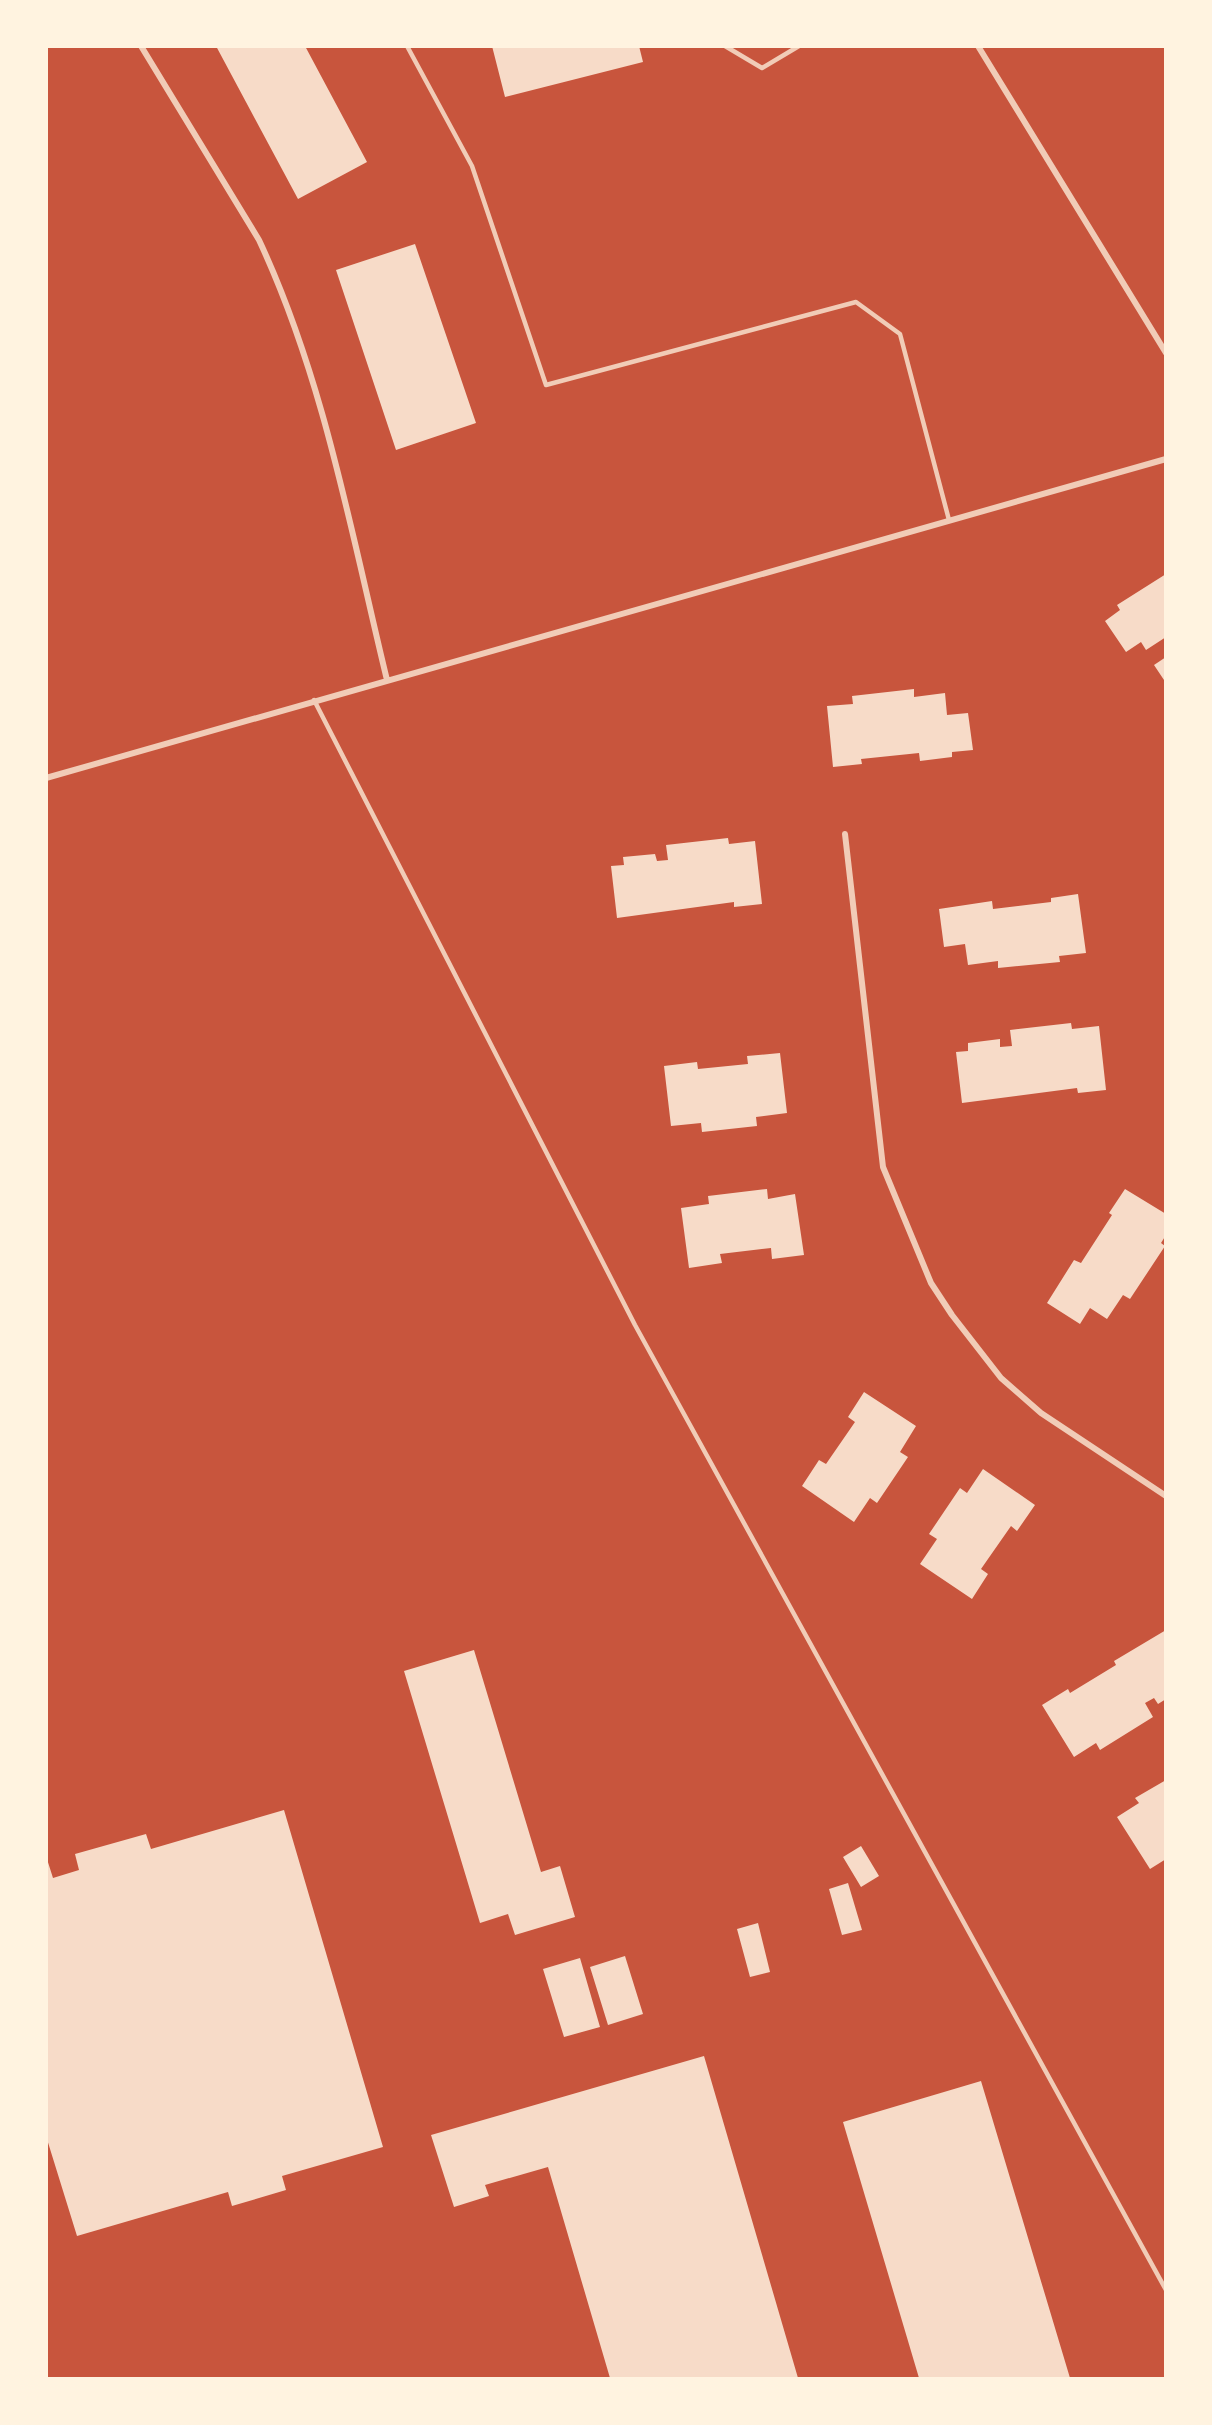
<svg xmlns="http://www.w3.org/2000/svg" width="1212" height="2425" viewBox="0 0 1212 2425" font-family="'Alegreya Sans',sans-serif">
<rect width="100%" height="100%" fill="#c8553d"/>
<path fill="#f7dbc8" d="M216,46H305L367,162L298,199Z
M492,46H639L643,62L505,97Z
M415,244L476,423L396,450L336,270Z
M1166,574V637L1146,650L1141,642L1126,652L1105,621L1120,610L1117,605Z
M1166,657V683L1154,665Z
M914,689V697L945,693L947,715L968,713L973,750L952,752V757L920,761L919,753L861,759L862,764L833,767L827,706L853,704L852,696Z
M728,838L729,844L755,841L762,904L734,907V902L617,918L611,866L624,865L623,857L655,854L657,861L668,860L666,845Z
M1078,894L1086,953L1059,956L1060,962L998,968V961L968,965L965,944L944,947L939,909L992,901L993,909L1051,902V898Z
M1071,1023L1072,1029L1099,1026L1106,1090L1078,1093L1077,1088L962,1103L956,1052L968,1051V1043L1000,1039V1047L1012,1046L1010,1030Z
M780,1053L787,1113L756,1117L757,1126L702,1132L701,1123L671,1126L664,1066L697,1062L698,1069L748,1064L747,1056Z
M767,1189L768,1199L795,1194L804,1255L772,1259L771,1248L720,1254L722,1263L689,1268L681,1208L709,1204L708,1196Z
M1125,1189L1166,1214V1235L1161,1243L1165,1246L1130,1299L1123,1295L1107,1319L1090,1308L1080,1324L1047,1303L1074,1260L1081,1263L1112,1215L1109,1213Z
M864,1392L916,1426L900,1452L908,1457L877,1503L870,1498L854,1522L802,1486L819,1460L826,1464L855,1422L848,1417Z
M983,1469L1035,1505L1017,1531L1011,1526L981,1569L988,1574L972,1599L920,1564L937,1539L929,1534L960,1488L967,1493Z
M1166,1630V1699L1158,1704L1154,1698L1145,1703L1153,1717L1100,1750L1096,1743L1074,1757L1042,1705L1068,1689L1070,1693L1116,1665L1114,1661Z
M474,1650L541,1872L560,1866L575,1917L515,1935L508,1914L480,1923L404,1671Z
M1166,1780V1859L1150,1869L1117,1817L1139,1803L1135,1798Z
M284,1810L383,2147L282,2176L286,2190L232,2206L228,2192L77,2236L46,2136V1856L53,1878L79,1870L75,1854L146,1834L151,1849Z
M861,1846L879,1876L861,1887L843,1857Z
M848,1883L862,1930L842,1935L829,1889Z
M758,1923L770,1972L750,1977L737,1929Z
M625,1956L643,2014L608,2025L590,1967Z
M580,1958L600,2027L564,2037L543,1969Z
M704,2056L798,2378H610L548,2167L485,2185L489,2196L454,2207L431,2135Z
M981,2081L1070,2378H919L843,2122Z"/>
<g fill="none" stroke-linecap="round" stroke-linejoin="round">
<path stroke="#f1ccb7" stroke-width="4.5" d="M407,46L472,166L546,385L856,302L900,334L949,520
M725,46L762,68L799,46
M314,700L635,1325L1166,2290"/>
<path stroke="#f1ccb7" stroke-width="6" d="M141,46L259,240C324,379 351,532 387,680
M978,46L1166,353
M46,778L1166,459
M845,834L883,1167L931,1283L952,1315L1001,1378L1041,1413L1166,1496"/>
</g>
<rect width="1212" height="2425" fill="none" stroke="#fff3e0" stroke-width="96"/>
</svg>
